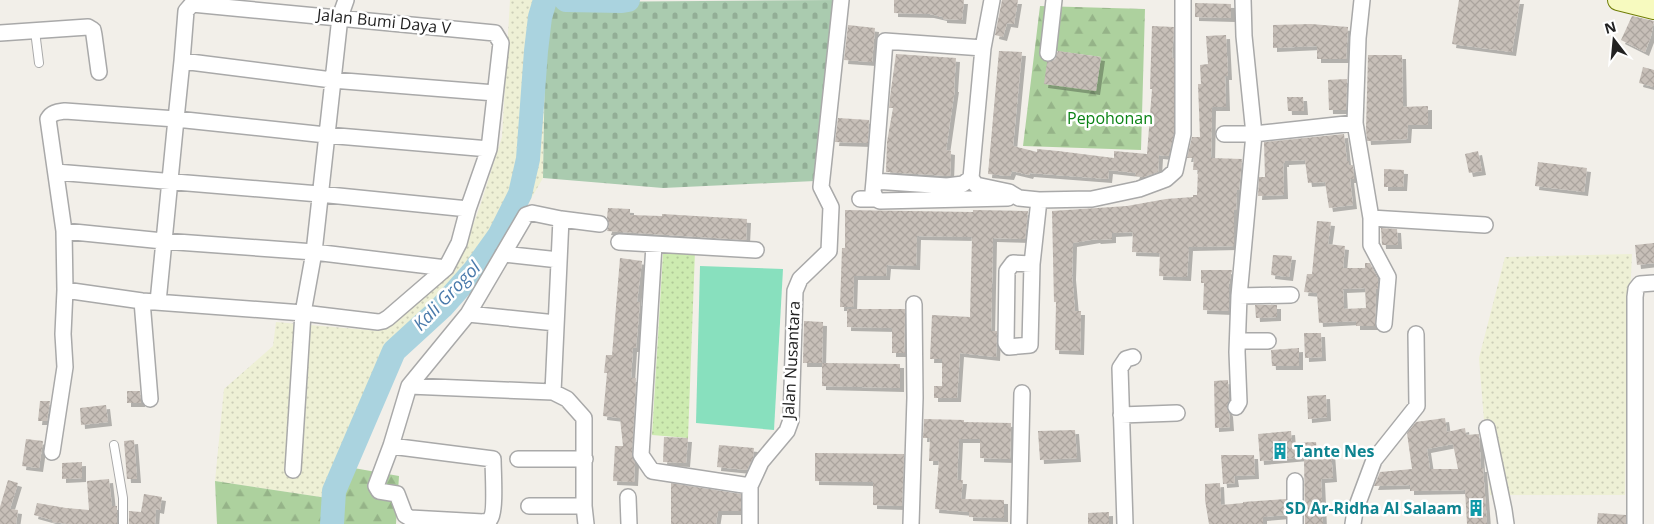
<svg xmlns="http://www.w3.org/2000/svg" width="1654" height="524" viewBox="0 0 1654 524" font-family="'Open Sans',sans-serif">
<defs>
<pattern id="farmland-dots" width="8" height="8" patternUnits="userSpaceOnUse" patternTransform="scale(1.25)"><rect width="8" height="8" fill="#eef0d5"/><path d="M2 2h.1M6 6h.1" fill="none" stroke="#ccceb7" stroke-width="1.8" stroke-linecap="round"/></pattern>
<pattern id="grass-dots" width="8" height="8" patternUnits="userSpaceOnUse" patternTransform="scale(1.25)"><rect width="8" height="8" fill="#cdebb0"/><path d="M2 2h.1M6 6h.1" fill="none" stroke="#b0c997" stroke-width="1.8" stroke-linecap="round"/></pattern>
<pattern id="forest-firs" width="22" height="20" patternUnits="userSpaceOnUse" patternTransform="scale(1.25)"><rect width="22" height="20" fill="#add19e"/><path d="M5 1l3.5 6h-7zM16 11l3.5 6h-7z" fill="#95b388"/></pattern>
<pattern id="cemetery-stones" width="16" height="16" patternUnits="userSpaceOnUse" patternTransform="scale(1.25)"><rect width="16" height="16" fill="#aacbaf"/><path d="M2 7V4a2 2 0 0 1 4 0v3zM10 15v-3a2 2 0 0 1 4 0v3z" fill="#92ae96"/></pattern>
<pattern id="building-cross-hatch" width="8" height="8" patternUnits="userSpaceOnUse" patternTransform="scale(1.25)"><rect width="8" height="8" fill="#c7bfb8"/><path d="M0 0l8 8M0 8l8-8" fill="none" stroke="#aba49e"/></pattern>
<filter id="shadow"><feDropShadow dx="4" dy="4" stdDeviation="0" flood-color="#0004"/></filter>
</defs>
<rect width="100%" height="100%" fill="#f2efe9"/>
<path fill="url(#farmland-dots)" d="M510,0H546L543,178L505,244L447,312L412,325L334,499L215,481L224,389L273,346L276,322L379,331L442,279L460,260L480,206L502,137Z
M1632,254L1627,362L1625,495H1490L1479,358L1505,257Z"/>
<path fill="url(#grass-dots)" d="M695,251L688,438L652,435L663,254Z"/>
<path fill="url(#forest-firs)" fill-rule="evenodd" d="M1040,6L1145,9L1141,150L1023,146ZM1049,50L1101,57L1096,90L1045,84Z
M348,467L399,476L396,524H217L215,481L334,499Z"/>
<path fill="url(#cemetery-stones)" d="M546,0L580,2L837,0L815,181L663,188L543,178Z"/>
<path fill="#88e0be" d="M700,266L783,269L774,430L696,423Z"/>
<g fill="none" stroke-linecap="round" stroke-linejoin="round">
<path stroke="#aad3df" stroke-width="24" d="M566,0L622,1L628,0
M332,524L334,491L394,351L442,307L474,271L499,236L520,194L528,159L536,51L540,17L545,0"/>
</g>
<path fill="url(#building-cross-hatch)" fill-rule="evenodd" filter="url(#shadow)" d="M894,0H964L962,20L943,19V17L930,14L894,13Z
M1002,0H1018L1014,24L1007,23L1003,37L995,35Z
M1459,0H1520L1512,52L1452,44Z
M1195,3L1231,4V18L1195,17Z
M1632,16L1654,21L1651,36L1645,52L1621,40Z
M1311,24L1348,27L1346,59H1317V46L1273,48V25Z
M848,25L875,28L872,62L844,60Z
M1152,26L1174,27L1172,58H1174V133L1169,156L1159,155L1158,172L1144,177L1135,176L1136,173L1109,170L1108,179L1030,173L1029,175L1012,171L1010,176L988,174L999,51L1022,52L1013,146L1037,152V149L1058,151L1114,158V151L1147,154L1152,89H1150Z
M1226,35L1228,76H1225L1226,107H1212L1211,158L1242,159L1239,190H1237L1236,210H1234V246L1189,247L1187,277L1159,276L1160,253L1132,252L1133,232L1112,233V239L1097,240L1096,239L1073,243L1072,276L1075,311H1081L1080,351L1055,350L1056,302H1054L1052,211L1127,206L1166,199L1193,197V195H1197L1198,170H1193L1194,158H1187L1192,137H1200L1198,84H1201L1200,65L1208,64L1206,36Z
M1058,51L1101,57L1096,91L1044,84L1047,62L1055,59Z
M896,54L956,58L954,88H955L946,150L951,151L950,176L886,172L887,142L893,108H889L890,97Z
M1368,55H1402L1403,107L1428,106V125H1408L1407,139L1367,141L1366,130Z
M1643,67L1654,70V87L1639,83Z
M1347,79L1346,110H1329L1328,80Z
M1287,97H1303L1304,111H1288Z
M838,118L869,120L868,143L835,142Z
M1344,134L1347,161H1349V165H1352L1353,167L1354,179H1350L1353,205L1329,208L1325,182L1308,183L1305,160L1285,161V163H1283L1284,195L1258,196L1259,177H1265L1264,142Z
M1478,151L1482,171L1469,173L1465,154Z
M1538,162L1587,168L1584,192L1535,186Z
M1384,169L1404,170L1403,187H1384Z
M608,208L630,209V215L662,216V214L747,219L746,240L607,231L609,225L607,218Z
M845,210L973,212V210L1028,211L1025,239L993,238L991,331H997L996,357L960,353L957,398H934V386H942V359H930L932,315L970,317L972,237L917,236L916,266L887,265L886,276H854L853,307H840L842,248H845Z
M1317,221L1331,222L1328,244L1345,246L1343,268H1365V263H1370L1378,279V289H1376L1375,326H1356V321L1319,323L1317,293L1304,292L1307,274H1312ZM1365,288L1366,308L1344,309L1343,289Z
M1381,228L1397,229L1398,245H1382Z
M1654,243V263L1637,265L1635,245Z
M1273,255L1292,256L1289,277L1271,275Z
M620,258L642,261L637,302H640L636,348H633L631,378H636L632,454L635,462L634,482L613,481L615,446H623L620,418L603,416L607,373H604L606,355H612Z
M1201,270H1232L1229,284V311L1203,310L1204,283H1201Z
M1255,305H1277V317L1256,318Z
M847,309H905L904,353H892V328L847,327Z
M804,321L823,322L822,363H803Z
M1304,333H1321L1322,357L1305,358Z
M1299,348V366H1272L1271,350Z
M822,363L900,364V388L822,386Z
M1228,380L1229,400L1227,407L1229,413L1230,427L1215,428L1214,381Z
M127,391H140L141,403H127Z
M1326,395L1327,417L1308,419L1307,396Z
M40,401H50L47,421H38Z
M106,405L108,422L81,425L80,408Z
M1445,418L1447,432L1465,428L1466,435L1479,434L1481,468H1483L1487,524H1467L1465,490L1410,491V485L1374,486L1380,472L1412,469L1407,433L1416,422ZM1453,444L1458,469H1430L1427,449Z
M924,419L964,420V422L1011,423L1010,459L980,458V439H959L957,480H963L961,499L1004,500V518L969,517V512L935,509L939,461H929L930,438H923Z
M1075,430L1077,458L1040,460L1038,431Z
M1291,431L1292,443L1316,442L1317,452L1331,451L1333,478L1321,479L1323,524H1305L1304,457L1260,461L1258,434Z
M664,437L688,438L686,463L663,462Z
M26,439L43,441L39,468L22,466Z
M134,440L137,479H127L124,441Z
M719,445L754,448L753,458L747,470L717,467Z
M815,453L904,454L902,506L873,505V482L815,481Z
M1221,455H1254L1255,475L1234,476L1235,483L1223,484Z
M82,462V478L62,479V463Z
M109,479L112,506H117V524H69L52,522V520L34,515L37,503L66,508L89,510L87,481Z
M8,480L18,483L10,509L18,510L16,524H0V507Z
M671,483L741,494V511H718L716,524H671Z
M1220,483L1221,505L1243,503V502L1286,499V515L1263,517V524H1209L1205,500V484Z
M144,494L162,497L160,510L156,509L155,524H129V511L141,512Z
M1109,512V524H1088V513Z
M1598,513L1626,515V524H1597Z"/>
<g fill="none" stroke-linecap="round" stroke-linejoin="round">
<g stroke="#a9a9a9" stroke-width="10">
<path id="lane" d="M35,31L39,63
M114,445L123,498V524"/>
</g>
<g stroke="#a9a9a9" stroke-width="18">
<path id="street" d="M0,33L88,27L93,30L94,35L99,72
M983,48L992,0
M1048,53L1054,0
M1355,123L1358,38L1362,0
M1224,134H1254L1355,123L1371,218V245L1388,277L1384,324
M56,172L319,194L468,209
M971,178L963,184L947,186L874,181L885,41L983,48L971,178L976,185L1009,192L1019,198L1039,200L1092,199L1139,189L1166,179L1175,171L1183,134V0
M874,181L873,192L876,199L880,201L1008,198
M860,199H876
M1371,218L1485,225
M64,231L163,241L314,252L446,268
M619,242L756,250
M654,245L641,455L652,471L750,486V524
M503,254L559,260
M1032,264L1013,263L1007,271L1006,343L1009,347L1030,345L1032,264L1039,200
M65,290L142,301L303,313L378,322L383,321L388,318L446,268L459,243L468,209L489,149L501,43L495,33L192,4L186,11L182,61
M1239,296L1291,295
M142,301L150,399
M158,302L176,119L326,135L489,149
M468,314L556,323
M1238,341H1268
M409,386L553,392L567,399L584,418V506L586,524
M553,392L561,219
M1236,407L1239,402L1237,352L1239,296L1254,134L1244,36L1243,0
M1121,415L1177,413
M1487,428L1504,510L1506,524
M391,446L493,459C493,470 496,513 490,519C488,522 486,521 483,522L410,518L405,515L397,494L379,491L376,486L391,446L409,386L468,314L526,215L532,213L561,219L600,224
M52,452L65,367L63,334L65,290L64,231L48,119C52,112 58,112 65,111L176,119L182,61L332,80L495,93
M518,459H585
M293,470L303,313L314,252L340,17L346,0
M1295,481V524
M750,486L761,462L787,431L791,420L795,291L800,279L829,251L831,207L821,187L841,0
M628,497L629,524
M529,506H584
M911,524L915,398L914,304
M1019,524L1022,393
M1125,524L1120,368L1126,359L1133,357
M1353,524L1355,511L1374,460L1417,406L1416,334
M1635,524V297L1636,289L1640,284L1654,283"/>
</g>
<g stroke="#707d05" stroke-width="22">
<path id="secondary" d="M1618,0L1654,9"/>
</g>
<use href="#lane" stroke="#fff" stroke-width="8"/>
<use href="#street" stroke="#fff" stroke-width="15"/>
<use href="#secondary" stroke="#f7fabf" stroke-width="20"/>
</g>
<defs>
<g id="building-bare" transform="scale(1.35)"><path d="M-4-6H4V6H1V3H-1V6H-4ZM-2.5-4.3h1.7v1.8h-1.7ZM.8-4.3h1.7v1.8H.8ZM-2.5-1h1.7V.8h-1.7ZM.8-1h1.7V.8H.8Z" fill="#0f9aa8" stroke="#fff" stroke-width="2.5" paint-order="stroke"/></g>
</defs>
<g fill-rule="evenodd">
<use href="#building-bare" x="1280" y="451"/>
<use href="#building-bare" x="1476" y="508"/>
</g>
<g text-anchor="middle" stroke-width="5" stroke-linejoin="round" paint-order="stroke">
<g font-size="16" fill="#222" stroke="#fff">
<text transform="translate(384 21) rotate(6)" y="6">Jalan Bumi Daya V</text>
<text transform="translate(791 360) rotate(-87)" y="6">Jalan Nusantara</text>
</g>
<g font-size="16" fill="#0c8416" stroke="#fff">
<text x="1110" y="124">Pepohonan</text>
</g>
<g font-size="16" font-weight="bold" fill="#0d838f" stroke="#fff" text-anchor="start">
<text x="1294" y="457">Tante Nes</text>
<text x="1462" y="514" text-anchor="end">SD Ar-Ridha Al Salaam</text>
</g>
<g font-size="18" font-style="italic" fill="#4a7aab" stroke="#fff">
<text transform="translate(447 296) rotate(-46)" y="6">Kali Grogol</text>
</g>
</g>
<g transform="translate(1614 40) rotate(344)" stroke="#ffffff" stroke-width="4" paint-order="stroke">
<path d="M0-4L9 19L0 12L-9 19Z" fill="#222222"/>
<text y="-8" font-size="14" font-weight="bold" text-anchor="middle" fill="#222222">N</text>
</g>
</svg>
